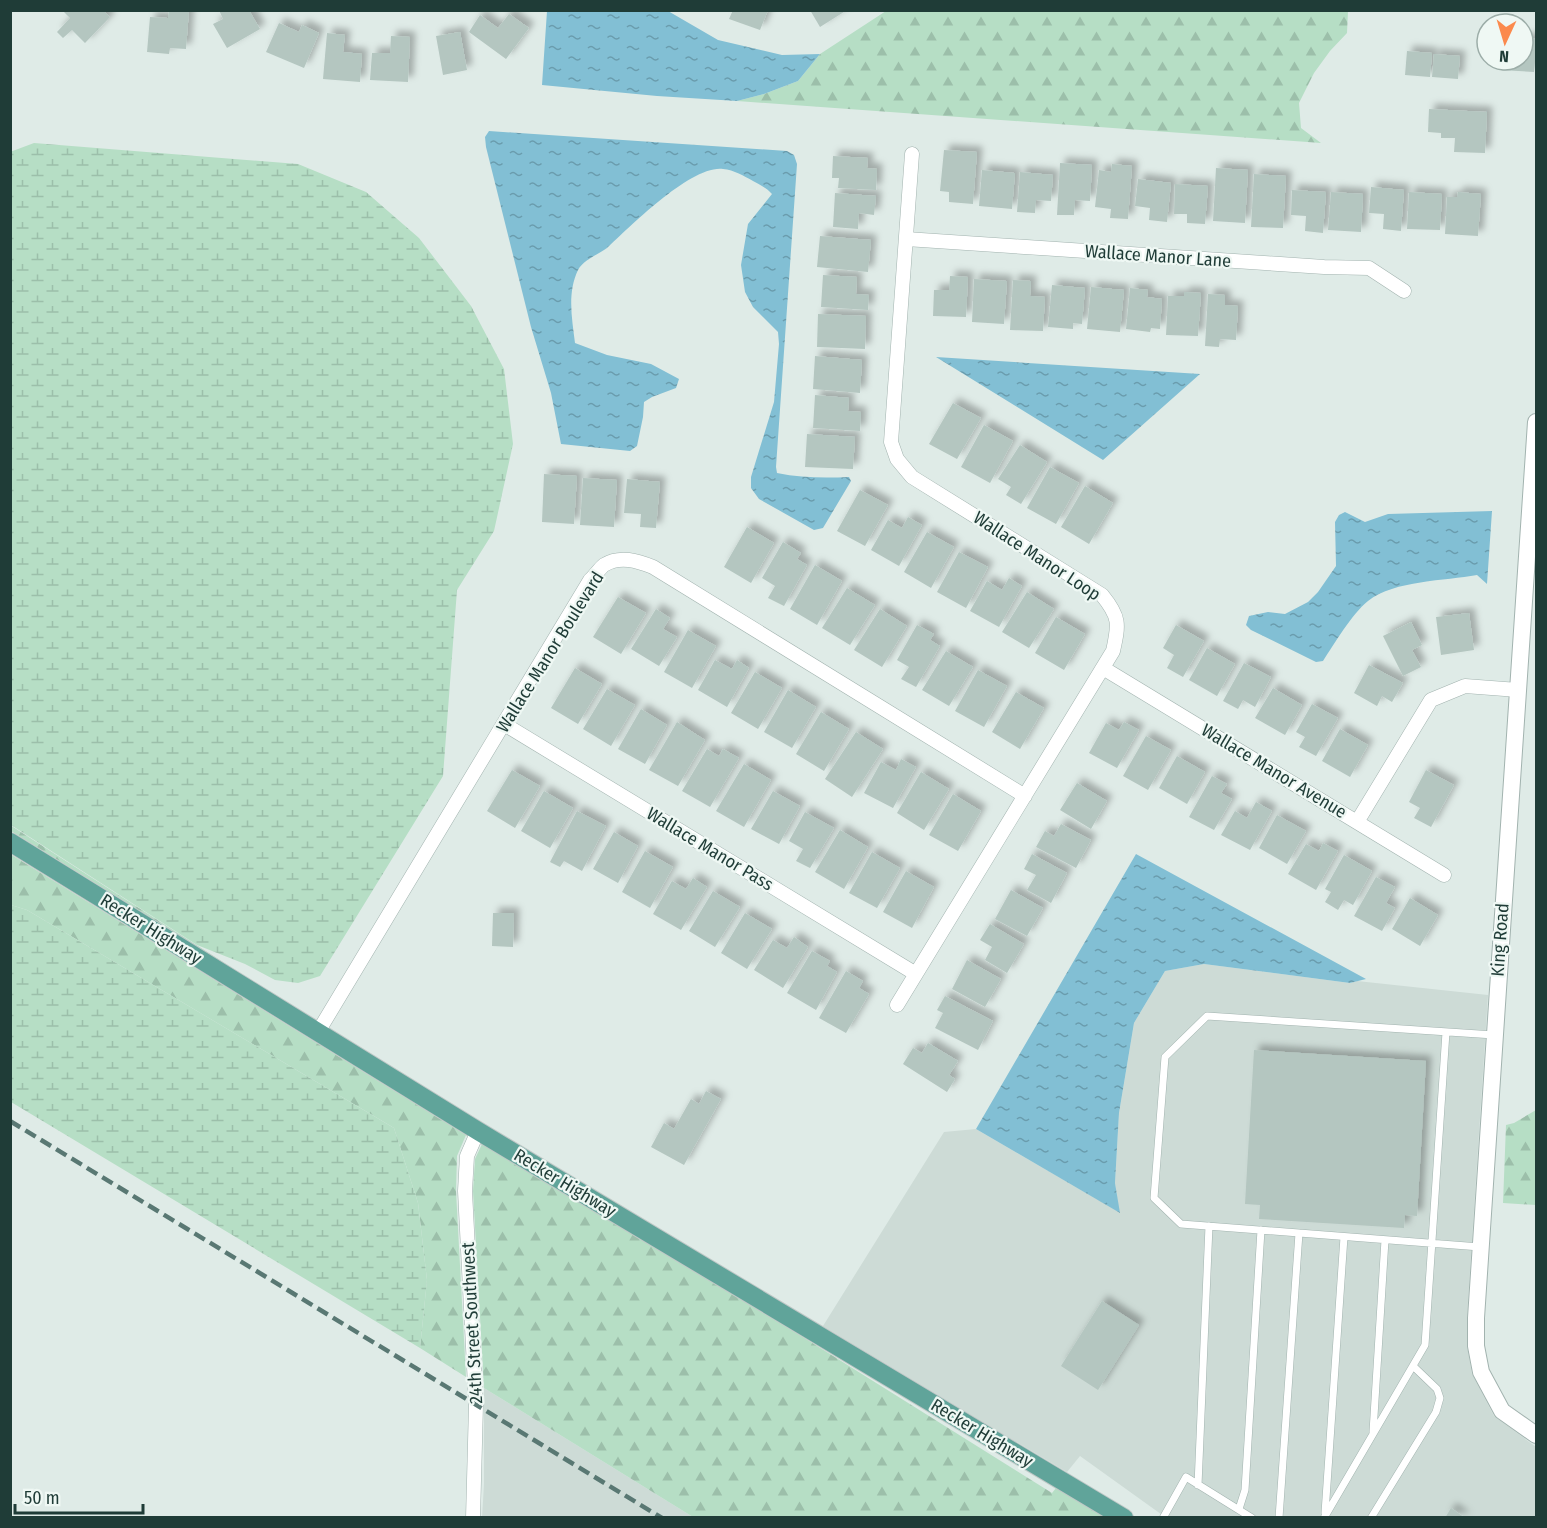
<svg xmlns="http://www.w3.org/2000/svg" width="1547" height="1528" viewBox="0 0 1547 1528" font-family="'Fira Sans Condensed',sans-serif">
<defs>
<pattern id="forest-firs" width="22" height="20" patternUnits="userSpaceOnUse" patternTransform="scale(1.5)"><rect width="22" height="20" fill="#b6dec5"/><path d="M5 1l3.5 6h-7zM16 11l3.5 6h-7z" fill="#9cbfaa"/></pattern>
<pattern id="wetland-marsh" width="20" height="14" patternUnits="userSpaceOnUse" patternTransform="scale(1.5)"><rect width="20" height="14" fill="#b6dec5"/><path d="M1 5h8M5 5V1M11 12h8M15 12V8" fill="none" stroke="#9cbfaa"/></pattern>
<pattern id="water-ripples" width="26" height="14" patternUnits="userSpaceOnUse" patternTransform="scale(1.5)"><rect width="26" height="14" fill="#82bfd4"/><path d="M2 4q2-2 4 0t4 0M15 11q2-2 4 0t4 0" fill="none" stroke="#6a9cad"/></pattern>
<filter id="shadow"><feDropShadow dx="5.5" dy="-5.5" stdDeviation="3" flood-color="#0004"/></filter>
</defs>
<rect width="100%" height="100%" fill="#dfebe7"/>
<path fill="#cddbd6" d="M1204,964L1350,983L1357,981L1488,995L1467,1317V1346L1472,1374L1494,1416L1536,1447V1517H1165L1080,1456L1067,1472L823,1326L944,1132L976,1129L1119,1212L1115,1183L1119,1113L1134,1023L1165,971Z
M484,1388L693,1517L482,1518L484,1484Z"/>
<path fill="url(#forest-firs)" d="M886,11H1348L1347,33L1330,51L1314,73L1299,103L1301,128L1321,143L737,101L764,94L798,81L820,54Z
M10,825L243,975L11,831Z
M10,854L466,1135L457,1156L456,1191L466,1377L420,1348L427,1280L418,1203L394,1128L27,910L11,905Z
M1536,1110V1205L1503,1203L1506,1125L1514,1123Z
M482,1144L798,1334L1052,1493L1056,1488L1105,1517H693L484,1388L473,1191L475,1159Z"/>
<path fill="url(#wetland-marsh)" d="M34,143L298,164L366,192L419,238L471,306L504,369L513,444L494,531L457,590L443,776L320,976L298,983L275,980L245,964L197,945L11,825L10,152Z
M11,905L27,910L394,1128L418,1203L427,1280L420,1348L11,1102Z"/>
<path fill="url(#water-ripples)" d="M547,11H668L718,40L782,55L820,54L798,81L764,94L737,101L657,96L542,85Z
M489,131L787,151L794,155L797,164L776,467L777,473C801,478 825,478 849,477L851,481L823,528L814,530L759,499L751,488V477L774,402L779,344L778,332L753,307L745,292L741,265L748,224L772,194C767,188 760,185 753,181C744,176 734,170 723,169C691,165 630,227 607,248C598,255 584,259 578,270C567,293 572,319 575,343L607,355L651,364L679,379L676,388L652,397L644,402L643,417L637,446L630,451L561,444L551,393L531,327L486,147L485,137Z
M936,357L1200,374L1103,460Z
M1492,511L1487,584L1477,575C1445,581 1395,580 1368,601C1351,615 1335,643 1323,661L1316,662L1251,630L1246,625L1249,616L1268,612L1285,614L1308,602L1318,592L1336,566L1335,522L1339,515L1345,512L1365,522L1388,514Z
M1136,854L1366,979L1350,983L1204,964L1165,971L1134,1023L1119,1113L1115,1183L1120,1213L976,1129Z"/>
<path fill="#b4c6c0" filter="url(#shadow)" d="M65,10H103L110,17L85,43L72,30L63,38L57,32L70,18L64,12Z
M169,10H189L186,49L170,48L169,54L147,52L150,17L168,18Z
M219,10H252L250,12L260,29L227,48L213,24L223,19Z
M733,10H768L760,30L729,19Z
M810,10H847L820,27Z
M509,14L529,28L506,59L469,32L480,15L498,28Z
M279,23L299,32L302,25L319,33L304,68L266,52Z
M460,32L467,70L443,75L436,36Z
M327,33L345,35L343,52L362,54L360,82L323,79Z
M391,36L410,37L408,82L370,80L372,53H390Z
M1523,38L1536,39V61H1535L1534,72L1501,70L1502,60H1523Z
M1407,51L1432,53L1430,77L1405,75Z
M1434,54L1460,56L1458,79L1432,77Z
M1429,109L1487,112L1485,153L1454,152L1455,138H1441V133L1428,132Z
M944,150L977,152L973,204L949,202V192L940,191Z
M833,156L868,158L867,168L877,169L876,190L838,188L839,178H832Z
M1060,163L1092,165L1090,201L1075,200L1074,215H1057Z
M1112,164L1132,166L1128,219L1110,218L1111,209L1095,207L1099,170L1111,172Z
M1216,168L1248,170L1245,223L1213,221Z
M982,170L1015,173L1012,209L979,206Z
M1020,172L1053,175L1051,201L1036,200L1035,213L1017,212Z
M1254,174L1286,176L1283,228L1251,227Z
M1138,179L1171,183L1167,222L1149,220L1150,208L1135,206Z
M1175,184L1208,186L1205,224L1187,223V214H1174Z
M1371,187L1404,190L1401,231L1383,229L1384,214L1369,213Z
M1292,190L1326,192L1323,233L1305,231L1306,216L1291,215Z
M1331,192L1363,194L1361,232L1328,230Z
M1409,192L1442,194L1440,230L1407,229Z
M1458,192L1481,194L1478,236L1445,234L1447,197H1457Z
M835,193L876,196L874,215L859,213L858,229L833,227Z
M820,236L871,240L868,272L817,267Z
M823,275L857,277L856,294L869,295L868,310L821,307Z
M950,276L968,277L966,317L933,316L934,290H949Z
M974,279L1007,281L1004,324L972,322Z
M1013,280L1031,281L1030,296L1045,297L1043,331L1010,330Z
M1052,285L1085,288L1082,324L1073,323V329L1048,327Z
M1091,287L1124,290L1120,332L1087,329Z
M1130,288L1148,290L1147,297L1162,299L1160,329L1151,328L1150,332L1126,329Z
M1184,292L1201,293L1198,336L1166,335L1168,296H1184Z
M1208,294L1225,295V305L1238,306L1236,340L1220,339L1219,347L1205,346Z
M818,314L866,316L865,349L817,347Z
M815,356L862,360L860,393L813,389Z
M815,395L849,398L848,411L861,412L860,431L813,428Z
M953,403L981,418L957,459L929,444Z
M984,425L1013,441L990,483L961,467Z
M807,434L855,437L853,469L805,467Z
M1020,445L1047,462L1021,504L1006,495L1011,487L998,479Z
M1050,467L1079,483L1056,524L1027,508Z
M544,474L577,476L574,524L542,522Z
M583,478L617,480L614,527L580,525Z
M627,479L660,482L656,528L640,527L641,514L624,513Z
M1085,486L1113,503L1089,544L1061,527Z
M860,490L888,505L865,546L837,531Z
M908,517L922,525L899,566L871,550L888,520L902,528Z
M747,527L774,543L751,583L724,567Z
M927,532L954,547L931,588L904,572Z
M783,542L801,553L797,559L807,565L784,606L768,598L775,586L762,578Z
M959,552L988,567L966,608L937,592Z
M815,565L842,581L817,625L790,609Z
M1009,578L1022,586L999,627L970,611L987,581L1002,590Z
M847,588L875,605L850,645L822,628Z
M1027,592L1054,609L1029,648L1002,632Z
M618,597L646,613L621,654L593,637Z
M656,609L670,618L663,629L677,637L659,666L631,649Z
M880,609L907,626L882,667L854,650Z
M1469,613L1474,650L1441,655L1436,617Z
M1056,617L1085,634L1064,670L1035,653Z
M1411,622L1422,645L1412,650L1421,667L1403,676L1383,636Z
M917,625L934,634L930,640L940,646L916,687L901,679L909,667L897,660Z
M1176,625L1204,641L1183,677L1167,668L1174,655L1163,648Z
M688,630L716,646L692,688L664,672Z
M1207,648L1235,664L1217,696L1189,680Z
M946,651L973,667L949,706L922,690Z
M715,660L732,669L737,660L749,668L727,707L698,690Z
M1244,663L1271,677L1255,707L1243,700L1238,709L1223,701Z
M1369,665L1403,683L1392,702L1382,696L1377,706L1354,693Z
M575,668L602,684L578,724L551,708Z
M978,670L1007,686L984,727L955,711Z
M755,672L782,688L758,729L731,713Z
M1273,688L1302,705L1285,735L1255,718Z
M607,689L635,705L611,746L583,729Z
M788,690L816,707L792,748L764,732Z
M1016,692L1044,708L1020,749L992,732Z
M1312,704L1338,718L1316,756L1299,747L1305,737L1296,732Z
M641,709L667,725L645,764L618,749Z
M821,712L849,729L824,771L796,754Z
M677,722L705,740L678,786L649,770Z
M1124,722L1139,730L1117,768L1089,753L1106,723L1119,730Z
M1340,729L1368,745L1350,777L1322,761Z
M856,732L883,749L852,797L825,779Z
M1146,736L1171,750L1148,790L1123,776Z
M707,749L719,756L723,749L739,758L710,807L682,791Z
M1177,756L1205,772L1187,804L1159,788Z
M901,759L916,767L893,808L864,793L881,762L896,770Z
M744,764L771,780L744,827L716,811Z
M512,770L540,786L515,828L487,811Z
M1426,770L1454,785L1431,827L1414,818L1420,808L1409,802Z
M921,772L949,789L924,830L897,813Z
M1212,776L1227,784L1221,793L1232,799L1214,830L1189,817Z
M1077,783L1107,801L1091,829L1060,810Z
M544,791L573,808L550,848L521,831Z
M773,791L800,806L779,844L751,829Z
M953,794L981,811L958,851L929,835Z
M1256,802L1272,811L1250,850L1221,835L1235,811L1247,818Z
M577,811L606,826L582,871L564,861L560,867L550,862Z
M805,812L834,828L810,868L796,861L803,849L789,841Z
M1277,815L1306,831L1287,864L1259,848Z
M1061,824L1091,840L1076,868L1036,847L1045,831L1054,836Z
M840,830L868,847L844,889L815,872Z
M614,832L638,846L618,883L593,869Z
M1323,843L1338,851L1316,890L1288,874L1306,844L1319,851Z
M645,851L673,867L650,908L622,892Z
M872,852L900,868L877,908L849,893Z
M1032,854L1067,873L1051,903L1027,890L1036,875L1024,869Z
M1344,855L1372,871L1353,905L1344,900L1338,910L1325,902L1331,892L1325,889Z
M906,871L934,887L912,928L883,912Z
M1376,877L1395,887L1386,903L1395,908L1382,931L1354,916Z
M693,878L707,887L681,930L653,914L672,881L686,889Z
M1011,890L1043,908L1027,936L995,919Z
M713,891L740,907L715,947L689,931Z
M1410,898L1438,915L1420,946L1392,929Z
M493,913H514L513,947L492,946Z
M745,913L772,929L747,969L721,953Z
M990,924L1024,944L1007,973L985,960L992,947L980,940Z
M794,937L808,947L783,988L754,970L773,940L787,948Z
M812,951L830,961L827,966L837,972L816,1010L787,993Z
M967,960L1001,979L985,1007L952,989Z
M846,971L863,981L859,988L869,994L846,1033L819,1018Z
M945,996L993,1021L978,1050L935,1028L943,1013L937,1010Z
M928,1043L958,1061L949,1075L955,1079L947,1092L903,1064L913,1048L922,1053Z
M1254,1050L1426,1061L1417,1216L1405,1215L1404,1228L1259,1219L1260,1205L1245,1204Z
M706,1091L721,1099L684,1165L651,1147L664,1123L674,1129L691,1099L699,1104Z
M1102,1301L1139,1325L1098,1390L1061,1366Z
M1451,1508L1465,1518H1445Z"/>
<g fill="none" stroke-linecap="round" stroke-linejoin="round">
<g stroke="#a2b3af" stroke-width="8">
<path id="service" d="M1480,1247L1181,1224L1154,1198L1165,1057L1207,1016L1494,1035
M1373,1432L1385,1240
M1198,1485L1209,1226
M1239,1509L1245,1490L1261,1230
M1325,1513L1344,1237
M1163,1518L1186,1477L1252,1518
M1279,1518L1299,1233
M1324,1518L1425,1345L1446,1032
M1371,1518L1436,1412L1440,1398L1437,1389L1413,1366"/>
</g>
<g stroke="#a2b3af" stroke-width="15">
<path id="minor" d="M906,239L1324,267L1369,268L1404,291
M1103,668L1444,875
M504,724L916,974
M1357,822L1431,700L1465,686L1518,690
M897,1005L1113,651C1119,624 1120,617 1102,595L912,477L897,459L891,442L912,154
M318,1032L590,580C595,576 599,569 604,565C620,555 638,561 653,567L1025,796
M473,1518L476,1405L465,1191L467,1156L478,1131"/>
</g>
<g stroke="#a2b3af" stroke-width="18">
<path id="tertiary" d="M1536,422L1476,1318V1346L1481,1372L1502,1411L1536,1435"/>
</g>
<g stroke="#c0c8c7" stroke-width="20">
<path id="primary" d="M10,842L478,1131L1124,1518"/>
</g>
<use href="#service" stroke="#fff" stroke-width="7"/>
<use href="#minor" stroke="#fff" stroke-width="14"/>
<use href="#tertiary" stroke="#fff" stroke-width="16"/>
<use href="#primary" stroke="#60a49a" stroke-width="18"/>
<path stroke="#597873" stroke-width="4.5" stroke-dasharray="12 6" stroke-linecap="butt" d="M10,1121L662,1518"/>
</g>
<g text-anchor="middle" stroke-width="4.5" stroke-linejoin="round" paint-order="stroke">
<g font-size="18" fill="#1f3c37" stroke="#eff8f4">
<text transform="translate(1158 256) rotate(4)" y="6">Wallace Manor Lane</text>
<text transform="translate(1037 556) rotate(33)" y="6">Wallace Manor Loop</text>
<text transform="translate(550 652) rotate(-58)" y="6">Wallace Manor Boulevard</text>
<text transform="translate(1274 771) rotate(31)" y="6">Wallace Manor Avenue</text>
<text transform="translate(710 849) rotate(31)" y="6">Wallace Manor Pass</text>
<text transform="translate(151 929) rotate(32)" y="6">Recker Highway</text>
<text transform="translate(1500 940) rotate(-86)" y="6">King Road</text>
<text transform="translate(565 1183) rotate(31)" y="6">Recker Highway</text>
<text transform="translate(472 1323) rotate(-93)" y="6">24th Street Southwest</text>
<text transform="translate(982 1433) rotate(31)" y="6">Recker Highway</text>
</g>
</g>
<rect width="1547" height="1528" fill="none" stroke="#1f3c37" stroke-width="24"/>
<g transform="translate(1505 42) rotate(184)"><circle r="28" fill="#eff8f4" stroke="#9cada8" stroke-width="1.5"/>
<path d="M0-4.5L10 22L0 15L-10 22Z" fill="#fb8a4d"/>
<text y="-9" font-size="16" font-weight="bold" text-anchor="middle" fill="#1f3c37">N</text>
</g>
<path d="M15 1504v9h128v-9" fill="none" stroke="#1f3c37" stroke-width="3"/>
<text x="24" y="1504" font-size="18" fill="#1f3c37" stroke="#eff8f4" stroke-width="4.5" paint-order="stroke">50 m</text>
</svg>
